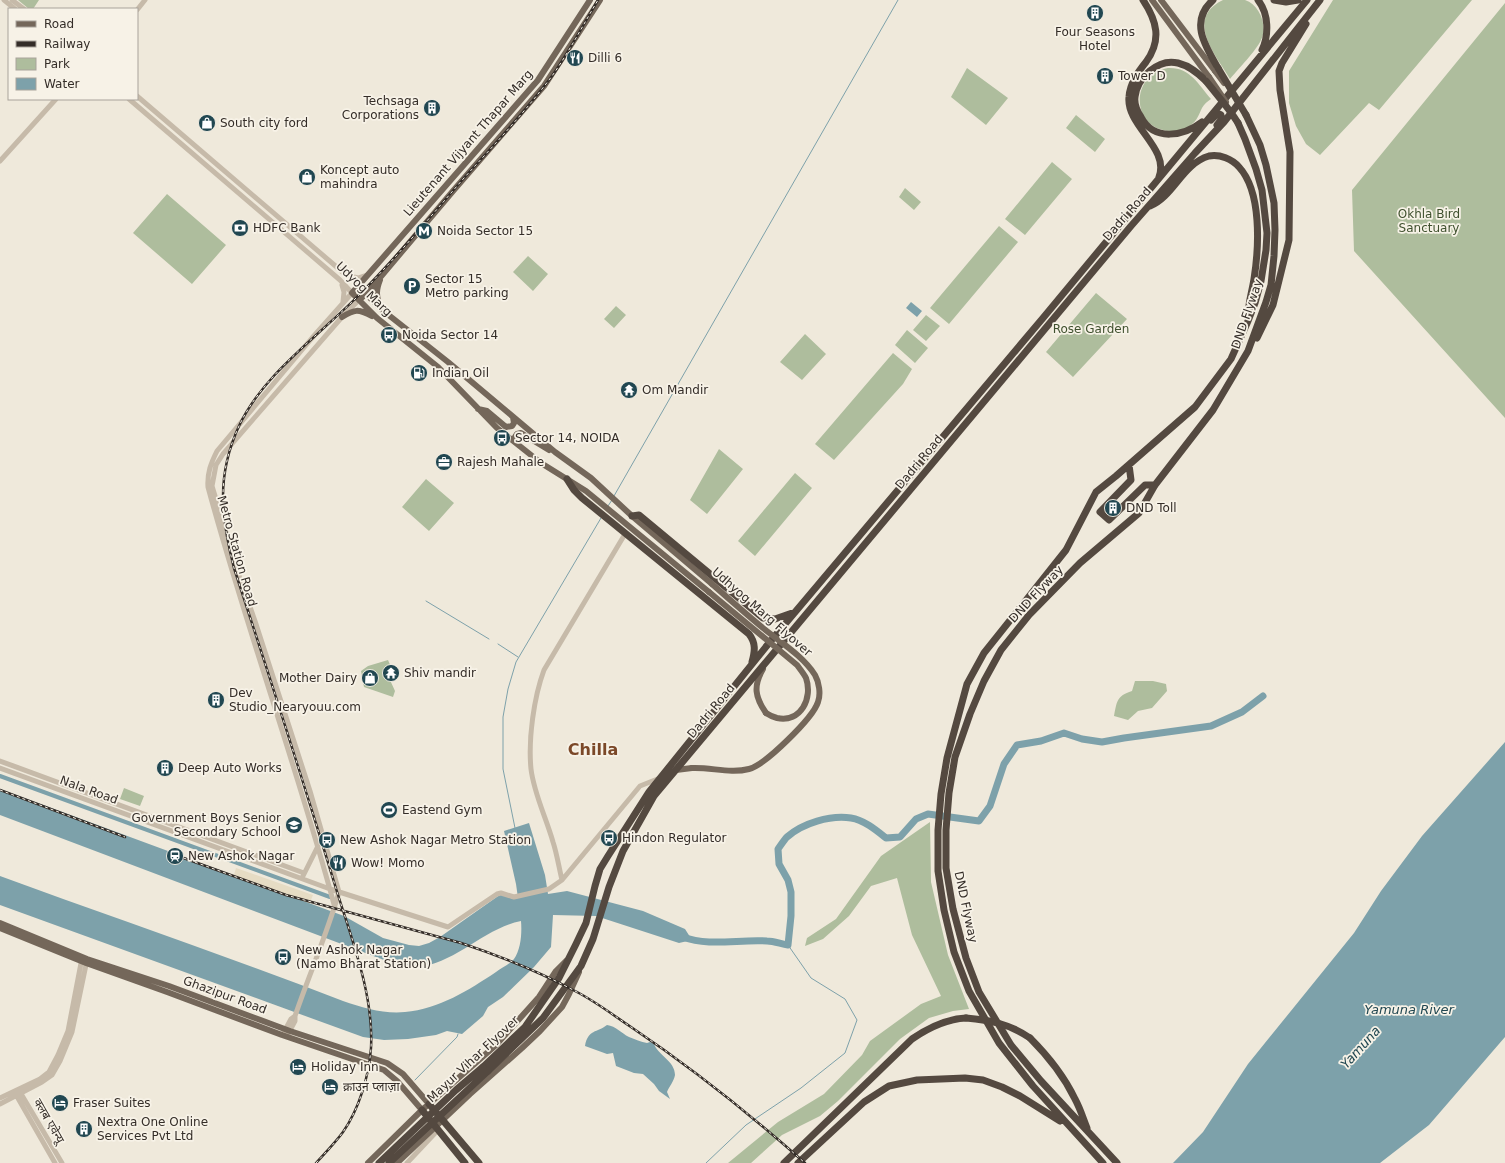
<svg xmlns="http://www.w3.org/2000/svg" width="1505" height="1163" viewBox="0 0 1505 1163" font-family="'DejaVu Sans','Noto Sans Devanagari',sans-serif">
<rect width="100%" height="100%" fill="#efe9db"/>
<path fill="#aebd9d" d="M18,0H39L33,9H29Z
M1223,0C1230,0 1239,0 1245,0C1260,5 1268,26 1261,40C1256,51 1238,69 1230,79C1216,55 1184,19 1223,0Z
M1333,0H1472L1379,110L1369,103L1320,155L1306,144L1296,126L1289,103V71Z
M1505,3V418L1354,251L1352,190Z
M967,68L1008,98L986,125L951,97Z
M1168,68C1190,67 1198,84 1211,99C1208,101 1204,104 1202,108C1199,114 1197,121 1191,125C1184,130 1178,131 1170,131C1131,129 1129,75 1168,68Z
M1076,115L1105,139L1095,152L1066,128Z
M1052,162L1072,179L1025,235L1005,219Z
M905,188L921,202L914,210L899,197Z
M167,194L226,245L192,284L133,233Z
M999,226L1018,242L949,324L930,308Z
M528,256L548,274L533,291L513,272Z
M1096,293L1127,319L1073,377L1046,352Z
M616,306L626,315L614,328L604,319Z
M926,315L940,326L926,341L913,330Z
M907,330L928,348L915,363L895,345Z
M805,334L826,354L802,380L780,362Z
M893,353L912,369L903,384L834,460L815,444Z
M719,449L743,469L707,514L690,500Z
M795,473L812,488L755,556L738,541Z
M426,479L454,503L429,531L402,507Z
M388,660L391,667L385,669L395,691L393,697L364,687L361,671L368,666Z
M1135,681H1153L1166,684L1167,691L1152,708L1138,711L1128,720L1114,716C1117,702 1116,696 1132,691Z
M124,788L144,796L140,806L120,799Z
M930,822L931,882L948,955L969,1009L953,1011L929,1018L900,1039L838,1101L820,1116L782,1135L751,1163H728L778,1122L824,1094L862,1055L870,1041L921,1004L941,996L912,935L897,878L871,886L849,916L823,939L805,946L807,938L836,919L881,856Z"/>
<path fill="#e6dcc4" d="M236,868L313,895L306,912L231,885Z"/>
<path fill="#7da1aa" d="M911,302L922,311L917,317L906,308Z
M1505,742V1037L1429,1125L1380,1163H1173L1203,1132L1248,1064L1354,933L1381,891L1422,836Z
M0,789L344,916L383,938L409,945L419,946L429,943L440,937L501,894L513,899L518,898L516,884L504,831L529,823L545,875L548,894L567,891L643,911L685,929L692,940L679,943L596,916L553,915L551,947L534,967L503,997L488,1007L483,1016L462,1034L447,1031L436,1035L408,1039L384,1040L363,1037L0,905V876C114,918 230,957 343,1001C363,1008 384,1014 405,1012C439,1009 469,990 496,972C501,968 510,964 514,959C521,949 522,933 521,921C484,928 455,964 417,967C406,968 395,963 384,960L0,815Z
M607,1025C616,1026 621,1033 629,1037C635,1039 641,1042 647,1043L650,1042L654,1044C658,1055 675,1061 675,1075C674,1081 669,1087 667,1092L670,1099L659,1091L654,1084L643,1074L634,1073L616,1066L613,1053L607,1054L585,1046C588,1029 597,1033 607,1025Z"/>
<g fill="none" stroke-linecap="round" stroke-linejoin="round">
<path stroke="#7da1aa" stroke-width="1" d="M614,496L898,0
M608,506L612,500
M426,601L489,639
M498,644L518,657
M515,828L503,769V717L508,689L516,662L601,518
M415,1080L457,1037L458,1034
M706,1163L746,1125L801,1088L845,1053L857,1020L845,999L811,978L788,945"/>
<path stroke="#7da1aa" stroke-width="4" d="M0,776L330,897"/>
<path stroke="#7da1aa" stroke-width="7" d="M683,937C709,947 739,939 767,941C774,941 781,944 788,945L791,916V892L788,880L779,864L778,849C781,845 784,840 787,837C803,823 830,815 851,818C864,820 876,830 886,838L900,837L916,819L928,814L979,821L990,806L1004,764L1017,745L1041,741L1064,733L1082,739L1102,742L1124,738L1211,726L1242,712L1263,696"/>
<path stroke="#c6baa9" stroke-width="5" d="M4,0L15,9
M12,0L24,9
M137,10L145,0
M137,96L346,275L358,278L367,275
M129,99L340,280L352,293L312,338L217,451C211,463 207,473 208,487C246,628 297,766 335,908
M0,161L56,99
M342,285L344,292L343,302
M0,761L304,873
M0,768L330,889L448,927L497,894L501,893L514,897L549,889L562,880L640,786L660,778
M303,876L318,846
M562,880C559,868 557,854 553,842C546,817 534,794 531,769C528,739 534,697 544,670L625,534
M284,1032L291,1019L295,1016
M288,1034L295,1021V1016C309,975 327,934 339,892L310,791L255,621L240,579L212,486L216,465L223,454L342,317L359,300
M20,1092L62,1163
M15,1093L55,1163
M0,1098L40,1079L49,1072L58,1055L68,1031L82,958
M0,1104L42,1082L52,1075L60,1061L72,1032L87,960
M407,1163L438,1130"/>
<path stroke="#74675a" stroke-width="6" d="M590,0L538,80L352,293L377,318L438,367L497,428L541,463L586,491L709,592
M1152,0L1209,77
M1161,0L1215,71
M380,280C376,290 376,296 380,306
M358,286L381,309L448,362L555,452L591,478L632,516L712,584
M359,300L367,293L453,191L544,86L600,0
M342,317C355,309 358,309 372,316
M478,409L487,411L506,427L512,426L514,423L513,417
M515,442V437L517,434L521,433L549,450
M763,669C753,686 755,697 766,713
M676,770L692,768
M0,923L87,959L169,986L290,1031L387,1063L403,1074L429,1104
M0,928L86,963L167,992L282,1035L384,1070L397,1081L422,1110
M368,1163L422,1110L496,1045L539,997L556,971L566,961
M397,1163L470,1094L522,1048L540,1031L562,1007L569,994L579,972"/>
<path stroke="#544940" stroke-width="7" d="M1143,0C1157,21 1162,40 1146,62C1138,72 1130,83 1129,97C1126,126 1170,148 1159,177
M1213,0C1189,21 1205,46 1218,68
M1258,0C1269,14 1269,35 1262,50
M1274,0L1286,2L1298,0
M1211,120L1216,115L1219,114L1221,115V120L1217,125
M1202,122C1184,136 1154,142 1141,117C1137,111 1134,104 1135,97C1137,78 1158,58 1178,63C1190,66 1198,73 1206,81
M1150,206C1174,196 1182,164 1209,156C1220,154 1232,159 1239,167C1262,192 1259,247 1254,279C1252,292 1248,303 1248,317
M1257,338L1273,305L1289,240L1290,152L1280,90L1279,71L1282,63L1306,24
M1129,465L1131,480L1100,512L1109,520L1145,485H1155
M567,479L574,490L582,498L749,634C756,643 755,651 752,662
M632,516L639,515L763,618L775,619L795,612
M1030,1038C1047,1055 1064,1076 1075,1099C1080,1108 1083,1118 1087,1128
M483,1067L525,1027L559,978L576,944L586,923L595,886L600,869L608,856L649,792L769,643L1043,318L1307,0
M488,1071L543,1018L581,966L593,939L609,887L623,851L654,796L1131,226L1195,153L1224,122L1320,0
M429,1104L479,1163
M422,1110L465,1163
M784,1163L912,1039C928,1028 946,1019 966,1018
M798,1163L864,1102L889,1086L917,1080L965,1078L983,1080L1002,1087L1020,1096L1060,1121
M1103,1163L1033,1086L999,1043L969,991L954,952L944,910L938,871V830L941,794L947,758L967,684L984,653L1066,550L1096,492L1116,476L1195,407L1231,359L1248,321L1255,303L1261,281L1266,250L1267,233L1262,190L1256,169L1245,139L1238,123
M1117,1163L1041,1081L1011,1045L979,992L966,958L953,909L946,868V830L949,793L955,757L970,714L984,681L1001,650L1029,615L1080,563L1139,513L1155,485L1213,410L1248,351L1266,302L1271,285L1274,256L1275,230L1274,203L1266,165L1260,145L1246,115"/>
<g stroke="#342d28" stroke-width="2.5">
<path id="rail" d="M0,790L125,837
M178,856L286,895L461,943C500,956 538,971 575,991C595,1001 613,1015 631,1027C692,1068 750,1114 805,1163
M316,1163C325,1153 335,1143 343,1132C359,1109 369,1076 371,1048C374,993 350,935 334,882C302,777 268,672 234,568C221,517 216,476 239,426C263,374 320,335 360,294C397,257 430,217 464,178C494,145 525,112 552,76C569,52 583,25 598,0"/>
</g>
<use href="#rail" stroke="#f7f2e7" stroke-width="1" stroke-dasharray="3" stroke-linecap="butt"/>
<path stroke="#74675a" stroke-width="6" d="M1215,71L1224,83
M1209,77L1226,102
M709,592L797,665C800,669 804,674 806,678C813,698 801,723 777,718C773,717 769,715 766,713
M692,768C711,767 730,774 749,769C765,765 813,718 818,702C821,694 819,682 815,675C803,656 780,642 763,628C746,614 729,599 712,584"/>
<path stroke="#544940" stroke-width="7" d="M1218,68L1246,115
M1206,81C1217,95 1229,108 1238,123
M966,1018C990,1020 1010,1024 1030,1038
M379,1163L456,1090L483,1067
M389,1163L488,1071"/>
</g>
<defs>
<g id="building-disc" transform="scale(0.9)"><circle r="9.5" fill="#214751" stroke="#f7f2e7"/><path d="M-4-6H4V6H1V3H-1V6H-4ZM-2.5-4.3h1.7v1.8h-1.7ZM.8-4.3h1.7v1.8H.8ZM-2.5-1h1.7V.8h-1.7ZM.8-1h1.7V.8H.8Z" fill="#fff"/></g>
<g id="restaurant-disc" transform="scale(0.9)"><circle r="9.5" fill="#214751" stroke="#f7f2e7"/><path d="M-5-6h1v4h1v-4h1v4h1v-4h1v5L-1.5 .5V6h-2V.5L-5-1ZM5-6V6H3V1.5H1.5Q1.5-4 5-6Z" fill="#fff"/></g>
<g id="shop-disc" transform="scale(0.9)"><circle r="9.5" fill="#214751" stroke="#f7f2e7"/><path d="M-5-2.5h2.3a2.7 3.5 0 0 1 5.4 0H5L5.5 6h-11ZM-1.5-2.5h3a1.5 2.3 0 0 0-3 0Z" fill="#fff"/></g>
<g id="bank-disc" transform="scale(0.9)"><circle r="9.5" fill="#214751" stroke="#f7f2e7"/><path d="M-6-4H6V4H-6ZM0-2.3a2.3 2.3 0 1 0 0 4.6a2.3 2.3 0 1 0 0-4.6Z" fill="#fff"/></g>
<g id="metro-disc" transform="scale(0.9)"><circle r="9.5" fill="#214751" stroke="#f7f2e7"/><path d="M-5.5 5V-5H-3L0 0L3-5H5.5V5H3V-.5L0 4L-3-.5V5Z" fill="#fff"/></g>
<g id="parking-disc" transform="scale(0.9)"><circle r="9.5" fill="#214751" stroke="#f7f2e7"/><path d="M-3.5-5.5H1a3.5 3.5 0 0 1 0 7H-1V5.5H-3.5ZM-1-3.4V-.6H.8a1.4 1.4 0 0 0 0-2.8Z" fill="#fff"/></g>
<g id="bus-disc" transform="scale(0.9)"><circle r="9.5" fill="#214751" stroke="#f7f2e7"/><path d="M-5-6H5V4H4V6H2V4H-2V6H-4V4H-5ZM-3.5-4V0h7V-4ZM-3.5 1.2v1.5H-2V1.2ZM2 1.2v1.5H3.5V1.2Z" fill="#fff"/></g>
<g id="fuel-disc" transform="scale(0.9)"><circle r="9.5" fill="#214751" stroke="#f7f2e7"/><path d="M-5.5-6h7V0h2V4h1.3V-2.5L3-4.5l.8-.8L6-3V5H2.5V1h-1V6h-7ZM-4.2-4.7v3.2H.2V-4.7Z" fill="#fff"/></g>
<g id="temple-disc" transform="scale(0.9)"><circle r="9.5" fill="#214751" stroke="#f7f2e7"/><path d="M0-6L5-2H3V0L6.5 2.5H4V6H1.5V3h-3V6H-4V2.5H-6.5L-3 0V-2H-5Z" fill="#fff"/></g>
<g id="office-disc" transform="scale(0.9)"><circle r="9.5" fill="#214751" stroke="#f7f2e7"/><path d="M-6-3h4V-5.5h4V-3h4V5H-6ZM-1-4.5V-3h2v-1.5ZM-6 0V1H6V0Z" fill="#fff"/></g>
<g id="stadium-disc" transform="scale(0.9)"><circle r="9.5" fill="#214751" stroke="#f7f2e7"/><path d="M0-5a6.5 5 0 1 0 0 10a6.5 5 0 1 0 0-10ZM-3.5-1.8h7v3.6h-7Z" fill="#fff"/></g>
<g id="school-disc" transform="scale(0.9)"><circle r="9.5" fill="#214751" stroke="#f7f2e7"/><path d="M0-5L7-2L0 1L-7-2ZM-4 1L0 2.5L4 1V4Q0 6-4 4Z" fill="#fff"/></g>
<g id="station-disc" transform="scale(0.9)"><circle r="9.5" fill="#214751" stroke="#f7f2e7"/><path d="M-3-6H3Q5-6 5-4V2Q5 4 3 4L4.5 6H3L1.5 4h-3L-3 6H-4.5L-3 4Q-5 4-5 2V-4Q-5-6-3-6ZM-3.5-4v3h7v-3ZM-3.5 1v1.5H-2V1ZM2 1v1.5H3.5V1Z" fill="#fff"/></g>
<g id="hotel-disc" transform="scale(0.9)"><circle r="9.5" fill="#214751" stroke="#f7f2e7"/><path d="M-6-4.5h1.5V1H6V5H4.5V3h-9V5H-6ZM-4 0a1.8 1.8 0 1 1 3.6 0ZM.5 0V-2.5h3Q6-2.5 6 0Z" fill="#fff"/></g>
</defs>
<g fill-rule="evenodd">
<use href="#building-disc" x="1095" y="13"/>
<use href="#restaurant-disc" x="575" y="58"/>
<use href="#building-disc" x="1105" y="76"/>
<use href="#building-disc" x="432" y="108"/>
<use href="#shop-disc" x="207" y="123"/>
<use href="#shop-disc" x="307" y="177"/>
<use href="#bank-disc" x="240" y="228"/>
<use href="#metro-disc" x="424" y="231"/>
<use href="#parking-disc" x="412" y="286"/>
<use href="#bus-disc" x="389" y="335"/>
<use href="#fuel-disc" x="419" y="373"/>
<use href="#temple-disc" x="629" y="390"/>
<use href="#bus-disc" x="502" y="438"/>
<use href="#office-disc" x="444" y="462"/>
<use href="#building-disc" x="1113" y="508"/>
<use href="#temple-disc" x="391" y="673"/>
<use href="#shop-disc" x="370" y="678"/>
<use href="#building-disc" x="216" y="700"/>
<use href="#building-disc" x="165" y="768"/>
<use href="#stadium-disc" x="389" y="810"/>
<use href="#school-disc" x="294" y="825"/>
<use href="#bus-disc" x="609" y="838"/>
<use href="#bus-disc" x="327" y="840"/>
<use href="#station-disc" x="175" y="856"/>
<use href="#restaurant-disc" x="338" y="863"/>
<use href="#bus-disc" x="283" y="957"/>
<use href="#hotel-disc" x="298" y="1067"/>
<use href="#hotel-disc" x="330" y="1087"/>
<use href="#hotel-disc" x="60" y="1103"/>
<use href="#building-disc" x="84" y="1129"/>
</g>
<g text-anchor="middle" stroke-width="3.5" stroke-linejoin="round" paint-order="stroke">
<g font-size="12" fill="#342d28" stroke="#f7f2e7" text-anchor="start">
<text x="1095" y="36" text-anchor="middle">Four Seasons<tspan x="1095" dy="14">Hotel</tspan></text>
<text x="588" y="62">Dilli 6</text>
<text x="1118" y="80">Tower D</text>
<text x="419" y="105" text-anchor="end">Techsaga<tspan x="419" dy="14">Corporations</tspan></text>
<text x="220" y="127">South city ford</text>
<text x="320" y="174">Koncept auto<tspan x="320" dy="14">mahindra</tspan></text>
<text x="253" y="232">HDFC Bank</text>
<text x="437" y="235">Noida Sector 15</text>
<text x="425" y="283">Sector 15<tspan x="425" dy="14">Metro parking</tspan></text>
<text x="402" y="339">Noida Sector 14</text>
<text x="432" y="377">Indian Oil</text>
<text x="642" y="394">Om Mandir</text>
<text x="515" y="442">Sector 14, NOIDA</text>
<text x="457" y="466">Rajesh Mahale</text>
<text x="1126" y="512">DND Toll</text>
<text x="404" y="677">Shiv mandir</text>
<text x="357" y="682" text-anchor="end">Mother Dairy</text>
<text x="229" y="697">Dev<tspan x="229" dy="14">Studio_Nearyouu.com</tspan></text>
<text x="178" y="772">Deep Auto Works</text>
<text x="402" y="814">Eastend Gym</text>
<text x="281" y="822" text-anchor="end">Government Boys Senior<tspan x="281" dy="14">Secondary School</tspan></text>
<text x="622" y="842">Hindon Regulator</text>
<text x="340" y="844">New Ashok Nagar Metro Station</text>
<text x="188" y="860">New Ashok Nagar</text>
<text x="351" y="867">Wow! Momo</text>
<text x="296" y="954">New Ashok Nagar<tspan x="296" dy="14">(Namo Bharat Station)</tspan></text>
<text x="311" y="1071">Holiday Inn</text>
<text x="343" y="1091">क्राउन प्लाज़ा</text>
<text x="73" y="1107">Fraser Suites</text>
<text x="97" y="1126">Nextra One Online<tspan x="97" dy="14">Services Pvt Ltd</tspan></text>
</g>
<g font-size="12" fill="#342d28" stroke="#f7f2e7">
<text transform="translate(468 143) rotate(-49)" y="4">Lieutenant Vijyant Thapar Marg</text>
<text transform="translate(1127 214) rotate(-49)" y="4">Dadri Road</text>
<text transform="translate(364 289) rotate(44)" y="4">Udyog Marg</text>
<text transform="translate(1247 314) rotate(-71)" y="4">DND Flyway</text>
<text transform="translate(919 462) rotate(-50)" y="4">Dadri Road</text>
<text transform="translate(237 551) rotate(74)" y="4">Metro Station Road</text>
<text transform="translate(1036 594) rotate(-47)" y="4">DND Flyway</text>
<text transform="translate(762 612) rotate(41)" y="4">Udhyog Marg Flyover</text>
<text transform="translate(711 711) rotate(-50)" y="4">Dadri Road</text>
<text transform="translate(89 790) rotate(20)" y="4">Nala Road</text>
<text transform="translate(966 907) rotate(78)" y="4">DND Flyway</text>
<text transform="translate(225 995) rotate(20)" y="4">Ghazipur Road</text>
<text transform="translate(473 1059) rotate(-43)" y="4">Mayur Vihar Flyover</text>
<text transform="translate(49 1121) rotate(60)" y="4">क्लब एवेन्यू</text>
</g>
<g font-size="12" fill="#3f502e" stroke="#f7f2e7">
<text x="1429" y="218">Okhla Bird<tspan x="1429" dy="14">Sanctuary</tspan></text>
<text x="1091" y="333">Rose Garden</text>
</g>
<g font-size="13" font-style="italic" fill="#214751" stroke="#f7f2e7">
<text x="1409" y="1014">Yamuna River</text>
<text transform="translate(1360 1047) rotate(-48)" y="5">Yamuna</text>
</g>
<g font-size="16" font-weight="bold" fill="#7b4828" stroke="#f7f2e7">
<text x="593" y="755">Chilla</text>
</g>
</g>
<rect x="8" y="8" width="130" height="92" fill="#f7f2e7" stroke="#a9a39b"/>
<rect x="16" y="21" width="20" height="6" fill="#74675a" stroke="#a9a39b"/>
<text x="44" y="28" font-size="12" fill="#342d28">Road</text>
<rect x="16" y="41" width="20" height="6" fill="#342d28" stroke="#a9a39b"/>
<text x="44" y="48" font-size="12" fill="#342d28">Railway</text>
<rect x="16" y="58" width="20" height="12" fill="#aebd9d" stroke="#a9a39b"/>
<text x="44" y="68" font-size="12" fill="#342d28">Park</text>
<rect x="16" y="78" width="20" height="12" fill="#7da1aa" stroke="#a9a39b"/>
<text x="44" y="88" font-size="12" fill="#342d28">Water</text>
</svg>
